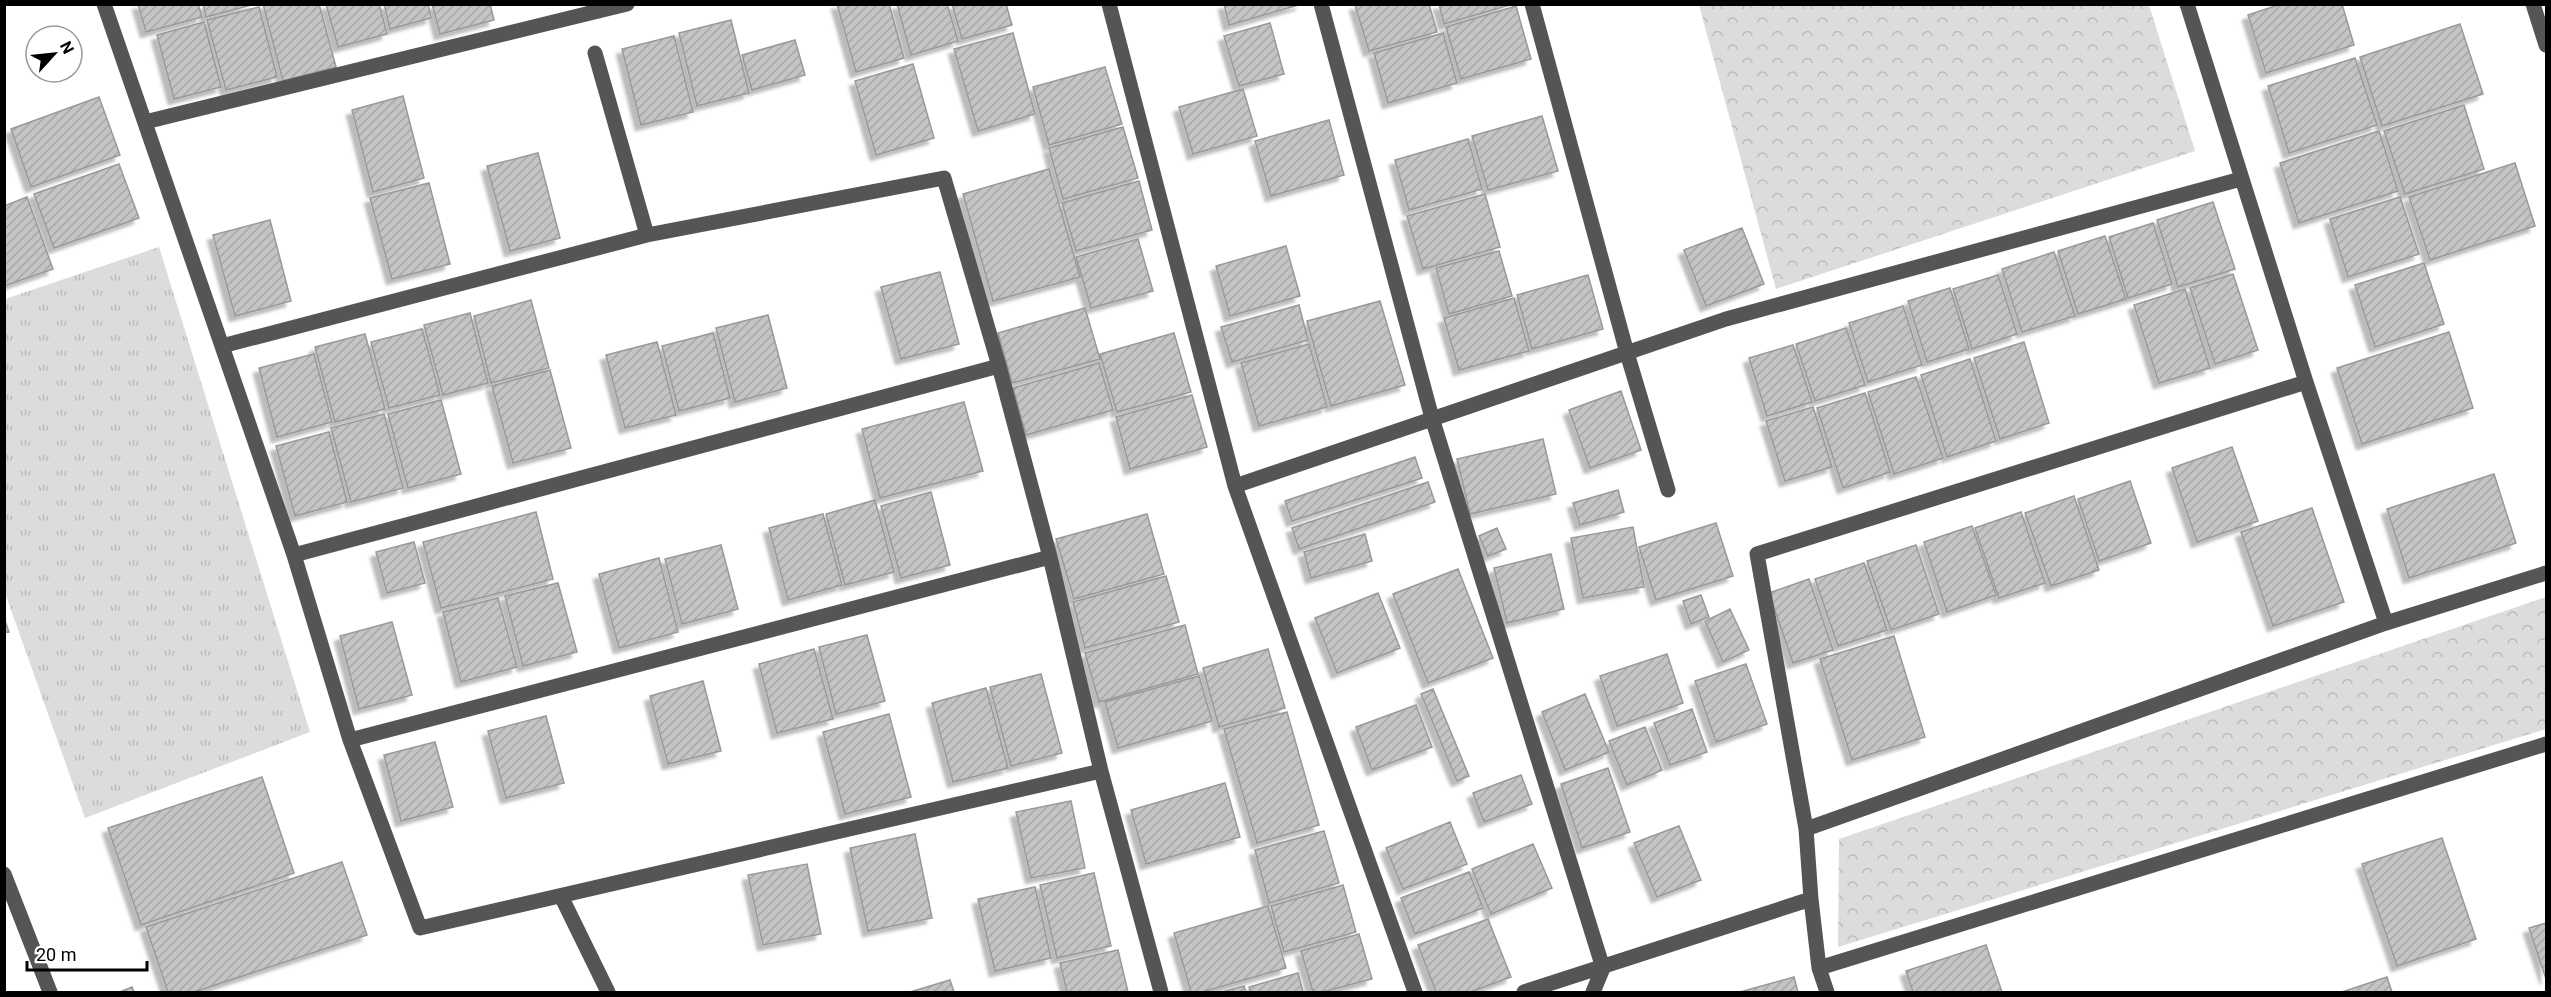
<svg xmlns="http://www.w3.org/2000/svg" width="2551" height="997" viewBox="0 0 2551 997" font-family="Roboto,sans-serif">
<defs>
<pattern id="grass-tufts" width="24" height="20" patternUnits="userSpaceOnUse" patternTransform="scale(1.5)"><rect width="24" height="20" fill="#dcdcdc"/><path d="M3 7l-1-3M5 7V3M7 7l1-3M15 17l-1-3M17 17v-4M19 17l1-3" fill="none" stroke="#bbb"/></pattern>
<pattern id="park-crowns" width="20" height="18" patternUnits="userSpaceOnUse" patternTransform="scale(1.5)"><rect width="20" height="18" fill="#dcdcdc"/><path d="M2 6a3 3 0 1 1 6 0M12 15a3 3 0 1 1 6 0" fill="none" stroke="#bbb"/></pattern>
<pattern id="building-hatch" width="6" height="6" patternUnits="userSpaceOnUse" patternTransform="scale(1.5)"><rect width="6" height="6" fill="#c4c4c4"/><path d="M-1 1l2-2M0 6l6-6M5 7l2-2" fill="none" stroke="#a7a7a7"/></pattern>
<filter id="shadow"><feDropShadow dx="-5.5" dy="5.5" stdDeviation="1.5" flood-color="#0004"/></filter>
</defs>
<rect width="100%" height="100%" fill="#fff"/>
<path fill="url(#grass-tufts)" d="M159,247L310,732L85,818L5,593V299Z"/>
<path fill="url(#park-crowns)" d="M1699,5H2149L2195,151L1776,289Z
M2546,597V729L1838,947L1839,839Z"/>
<path fill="url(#building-hatch)" stroke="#999" stroke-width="1.5" filter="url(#shadow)" d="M138,4H198L202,17L146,32Z
M203,4H255L206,17Z
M263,4H319L336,67L283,81Z
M326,4H379L387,34L338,47Z
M384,4H428L431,18L390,29Z
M432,4H490L494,20L440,34Z
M837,4H889L904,58L856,72Z
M897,4H947L958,41L911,55Z
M952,4H1006L1012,25L962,39Z
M1224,4H1302L1229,25Z
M1429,4L1437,32L1369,51L1355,5Z
M1439,4H1513L1444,24Z
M2281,4H2342L2354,45L2266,73L2248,15Z
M1516,6L1531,59L1461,79L1446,27Z
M259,7L277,77L226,90L207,20Z
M731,20L749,93L697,106L679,33Z
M204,22L221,87L174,99L157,35Z
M1270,23L1284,74L1239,86L1224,36Z
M2460,24L2483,94L2382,126L2360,57Z
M1013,33L1035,114L978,131L954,49Z
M1443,33L1457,83L1388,103L1374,53Z
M674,36L693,112L641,125L622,49Z
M795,40L805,75L752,90L742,55Z
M2355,58L2377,125L2289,153L2268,86Z
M913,64L934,138L876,155L855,81Z
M1105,67L1122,124L1049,145L1033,87Z
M1243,89L1257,136L1193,154L1179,107Z
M403,96L424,178L373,192L352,110Z
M99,97L120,155L31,187L11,129Z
M2464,105L2484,169L2405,194L2384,131Z
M1542,116L1558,171L1488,190L1472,136Z
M1329,120L1344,175L1271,196L1255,141Z
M1123,127L1138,178L1063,199L1049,148Z
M2379,131L2398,191L2299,223L2280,163Z
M1468,139L1482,189L1409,210L1395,160Z
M538,153L560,238L510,251L487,166Z
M2515,163L2535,226L2430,260L2409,197Z
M119,164L139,218L54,248L34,194Z
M1049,169L1080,277L993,301L963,194Z
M1139,181L1152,230L1076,251L1062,203Z
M429,183L450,264L392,279L370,198Z
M1485,194L1500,247L1423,269L1407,216Z
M27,197L53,269L4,286V206Z
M2400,197L2419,254L2348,277L2330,219Z
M2213,202L2235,269L2178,287L2157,220Z
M270,220L291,301L235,316L213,235Z
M2153,223L2172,284L2128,298L2109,237Z
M1742,228L1764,284L1706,306L1684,250Z
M2105,236L2126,299L2078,314L2058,251Z
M1138,239L1153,291L1091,308L1076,257Z
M1286,246L1300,296L1230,316L1216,266Z
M1499,251L1512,296L1449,314L1436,268Z
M2054,252L2075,316L2022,332L2002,269Z
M2424,263L2444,324L2375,347L2355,285Z
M940,272L959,344L901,359L881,287Z
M2233,274L2258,350L2215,364L2190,288Z
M1588,275L1603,329L1532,349L1517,295Z
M1998,275L2017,334L1972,349L1953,289Z
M1950,288L1969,349L1927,362L1908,301Z
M2185,289L2210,368L2159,383L2134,305Z
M1514,298L1529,351L1459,370L1444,318Z
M531,300L549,368L491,383L474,316Z
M1380,301L1405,385L1331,406L1307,321Z
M1299,305L1308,340L1232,362L1221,327Z
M1903,306L1922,365L1868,382L1849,323Z
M1085,308L1100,359L1012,383L998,333Z
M470,313L488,383L443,395L424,325Z
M768,315L787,388L735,402L716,328Z
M1846,328L1865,385L1815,401L1796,344Z
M422,329L440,395L389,408L371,342Z
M2449,332L2473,408L2362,444L2337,368Z
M713,333L730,398L679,411L662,346Z
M1174,333L1191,392L1117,412L1100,354Z
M365,334L385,409L335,422L315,347Z
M657,342L676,415L625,428L606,355Z
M2024,342L2049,423L2000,439L1974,358Z
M1309,344L1327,407L1259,426L1241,363Z
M1793,345L1812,402L1767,416L1749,358Z
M314,354L332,422L277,437L259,368Z
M1970,359L1996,441L1947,457L1921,375Z
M1099,363L1113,410L1026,435L1013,388Z
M550,370L571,448L513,463L492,386Z
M1916,377L1943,458L1894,474L1868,392Z
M1621,391L1641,450L1590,468L1569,410Z
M1865,393L1890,472L1843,488L1817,408Z
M1192,395L1207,447L1130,469L1116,417Z
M441,400L461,474L408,488L388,414Z
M964,402L983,471L880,498L862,429Z
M1813,407L1832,467L1785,481L1766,421Z
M384,414L403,488L351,502L331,428Z
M329,432L347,502L295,516L276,446Z
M1543,439L1556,494L1470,514L1457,459Z
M2232,447L2258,521L2197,542L2172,468Z
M1415,457L1422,478L1292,521L1285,501Z
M2494,474L2516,543L2409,578L2387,509Z
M2130,481L2151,543L2099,561L2078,499Z
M1428,482L1435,502L1299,549L1292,528Z
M1618,490L1624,512L1580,525L1573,503Z
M931,492L950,565L901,578L881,506Z
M2074,496L2099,570L2051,586L2025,513Z
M875,500L894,572L845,585L826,514Z
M2312,508L2344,602L2273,626L2241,532Z
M536,512L553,579L441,608L423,542Z
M2021,512L2045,583L1999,598L1975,528Z
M823,514L842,585L788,600L769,528Z
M1147,514L1164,574L1074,599L1056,539Z
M1716,523L1733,576L1656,600L1639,547Z
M1972,526L1996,595L1947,612L1924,542Z
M1633,527L1644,587L1583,598L1571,538Z
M1497,528L1506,549L1488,556L1479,536Z
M1365,534L1372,561L1311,578L1304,552Z
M414,542L425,583L387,593L376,552Z
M721,545L738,609L682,624L665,559Z
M1916,545L1939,614L1891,630L1867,561Z
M1551,554L1564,609L1507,623L1494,568Z
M659,558L678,632L619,648L599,574Z
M1864,563L1887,630L1838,646L1815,579Z
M1458,569L1493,658L1428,683L1393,594Z
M1166,576L1179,622L1085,648L1073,602Z
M1809,579L1833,650L1793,663L1769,593Z
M558,583L577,652L523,666L505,596Z
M1378,593L1400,648L1337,673L1315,618Z
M1701,595L1709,617L1691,624L1683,601Z
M498,598L517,667L461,682L443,612Z
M1730,609L1749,650L1723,662L1705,621Z
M4,618L9,632L4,633Z
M392,622L412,695L359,709L340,636Z
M1185,625L1198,674L1099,702L1085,653Z
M867,635L885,701L836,714L819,647Z
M1894,636L1925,737L1852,760L1820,659Z
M814,649L833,719L777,733L759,664Z
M1268,649L1285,708L1219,727L1203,668Z
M1667,654L1683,703L1617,726L1600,676Z
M1746,664L1767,724L1716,742L1695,681Z
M1041,674L1062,753L1011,766L990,687Z
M1199,676L1212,721L1118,748L1105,702Z
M703,681L721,751L668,764L650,696Z
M986,688L1008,768L953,782L932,703Z
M1433,689L1469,776L1457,781L1421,694Z
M1585,694L1609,752L1565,770L1542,712Z
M1416,705L1432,747L1372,770L1356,727Z
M1692,709L1707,752L1670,765L1654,723Z
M1287,712L1319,825L1257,843L1224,729Z
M889,714L911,797L845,814L823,732Z
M546,716L564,783L506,798L488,731Z
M1645,727L1662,770L1627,785L1609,741Z
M435,742L453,807L401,821L384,755Z
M1608,768L1630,832L1582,848L1561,784Z
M1521,775L1532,804L1484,822L1473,793Z
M262,777L294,873L141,925L108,828Z
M1225,783L1240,837L1146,864L1131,810Z
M1071,801L1085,868L1031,878L1016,812Z
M1450,822L1467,864L1403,889L1386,848Z
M1679,826L1701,880L1657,897L1634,843Z
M1324,831L1339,883L1269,903L1255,850Z
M915,834L932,918L868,931L850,848Z
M2442,838L2476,939L2397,966L2362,864Z
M1533,844L1552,888L1491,914L1472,869Z
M342,862L367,935L194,992H168L146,927Z
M807,864L821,934L763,945L748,875Z
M1469,872L1483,908L1415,934L1401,898Z
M1094,873L1111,946L1057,958L1040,885Z
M1343,885L1356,932L1284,952L1271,906Z
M1035,887L1051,958L995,971L978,899Z
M1268,906L1286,968L1202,992H1191L1174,933Z
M1488,919L1511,977L1470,992H1436L1418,945Z
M2546,923V979L2529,928Z
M1359,934L1372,979L1322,992H1313L1301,951Z
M1986,945L2002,992H1913L1906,971Z
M1118,950L1128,992H1067L1060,963Z
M1298,973L1303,992H1250L1249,987Z
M1794,977L1798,992H1740Z
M2387,977L2392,992H2342Z
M950,980L954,992H910Z
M1244,986L1246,992H1222Z
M132,987L134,992H120Z"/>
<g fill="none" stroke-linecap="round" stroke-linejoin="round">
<path stroke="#555" stroke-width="15" d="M104,4L294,555L350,740L420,928L1101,771
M1109,4L1235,486L1415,992
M1321,4L1432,418L1603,968L1593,992
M1532,4L1627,353L1668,490
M2187,4L2306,382L2386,623
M2533,4L2546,45
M595,53L647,235
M145,122L627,4
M222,346L647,235L944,178L999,366L1050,557L1101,771L1161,992
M1235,486L1726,319L2241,179
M294,555L999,366
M350,740L1050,557
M1806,829L2386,623L2546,573
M4,874L50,992
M561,896L608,992
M1811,899L1806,829L1757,554L2306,382
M1819,968L2546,744
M1524,992L1811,899L1819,968L1827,992"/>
</g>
<rect width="2551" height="997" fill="none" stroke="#000000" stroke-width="12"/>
<g transform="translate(54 54) rotate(63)"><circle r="28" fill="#ffffff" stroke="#999999" stroke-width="1.5"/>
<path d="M0-4.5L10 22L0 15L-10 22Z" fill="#000000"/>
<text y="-9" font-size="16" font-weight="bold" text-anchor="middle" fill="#000000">N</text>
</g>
<path d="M27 961v9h120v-9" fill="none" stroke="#000000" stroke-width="3"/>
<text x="36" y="961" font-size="18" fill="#000000" stroke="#ffffff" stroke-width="4.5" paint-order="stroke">20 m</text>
</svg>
